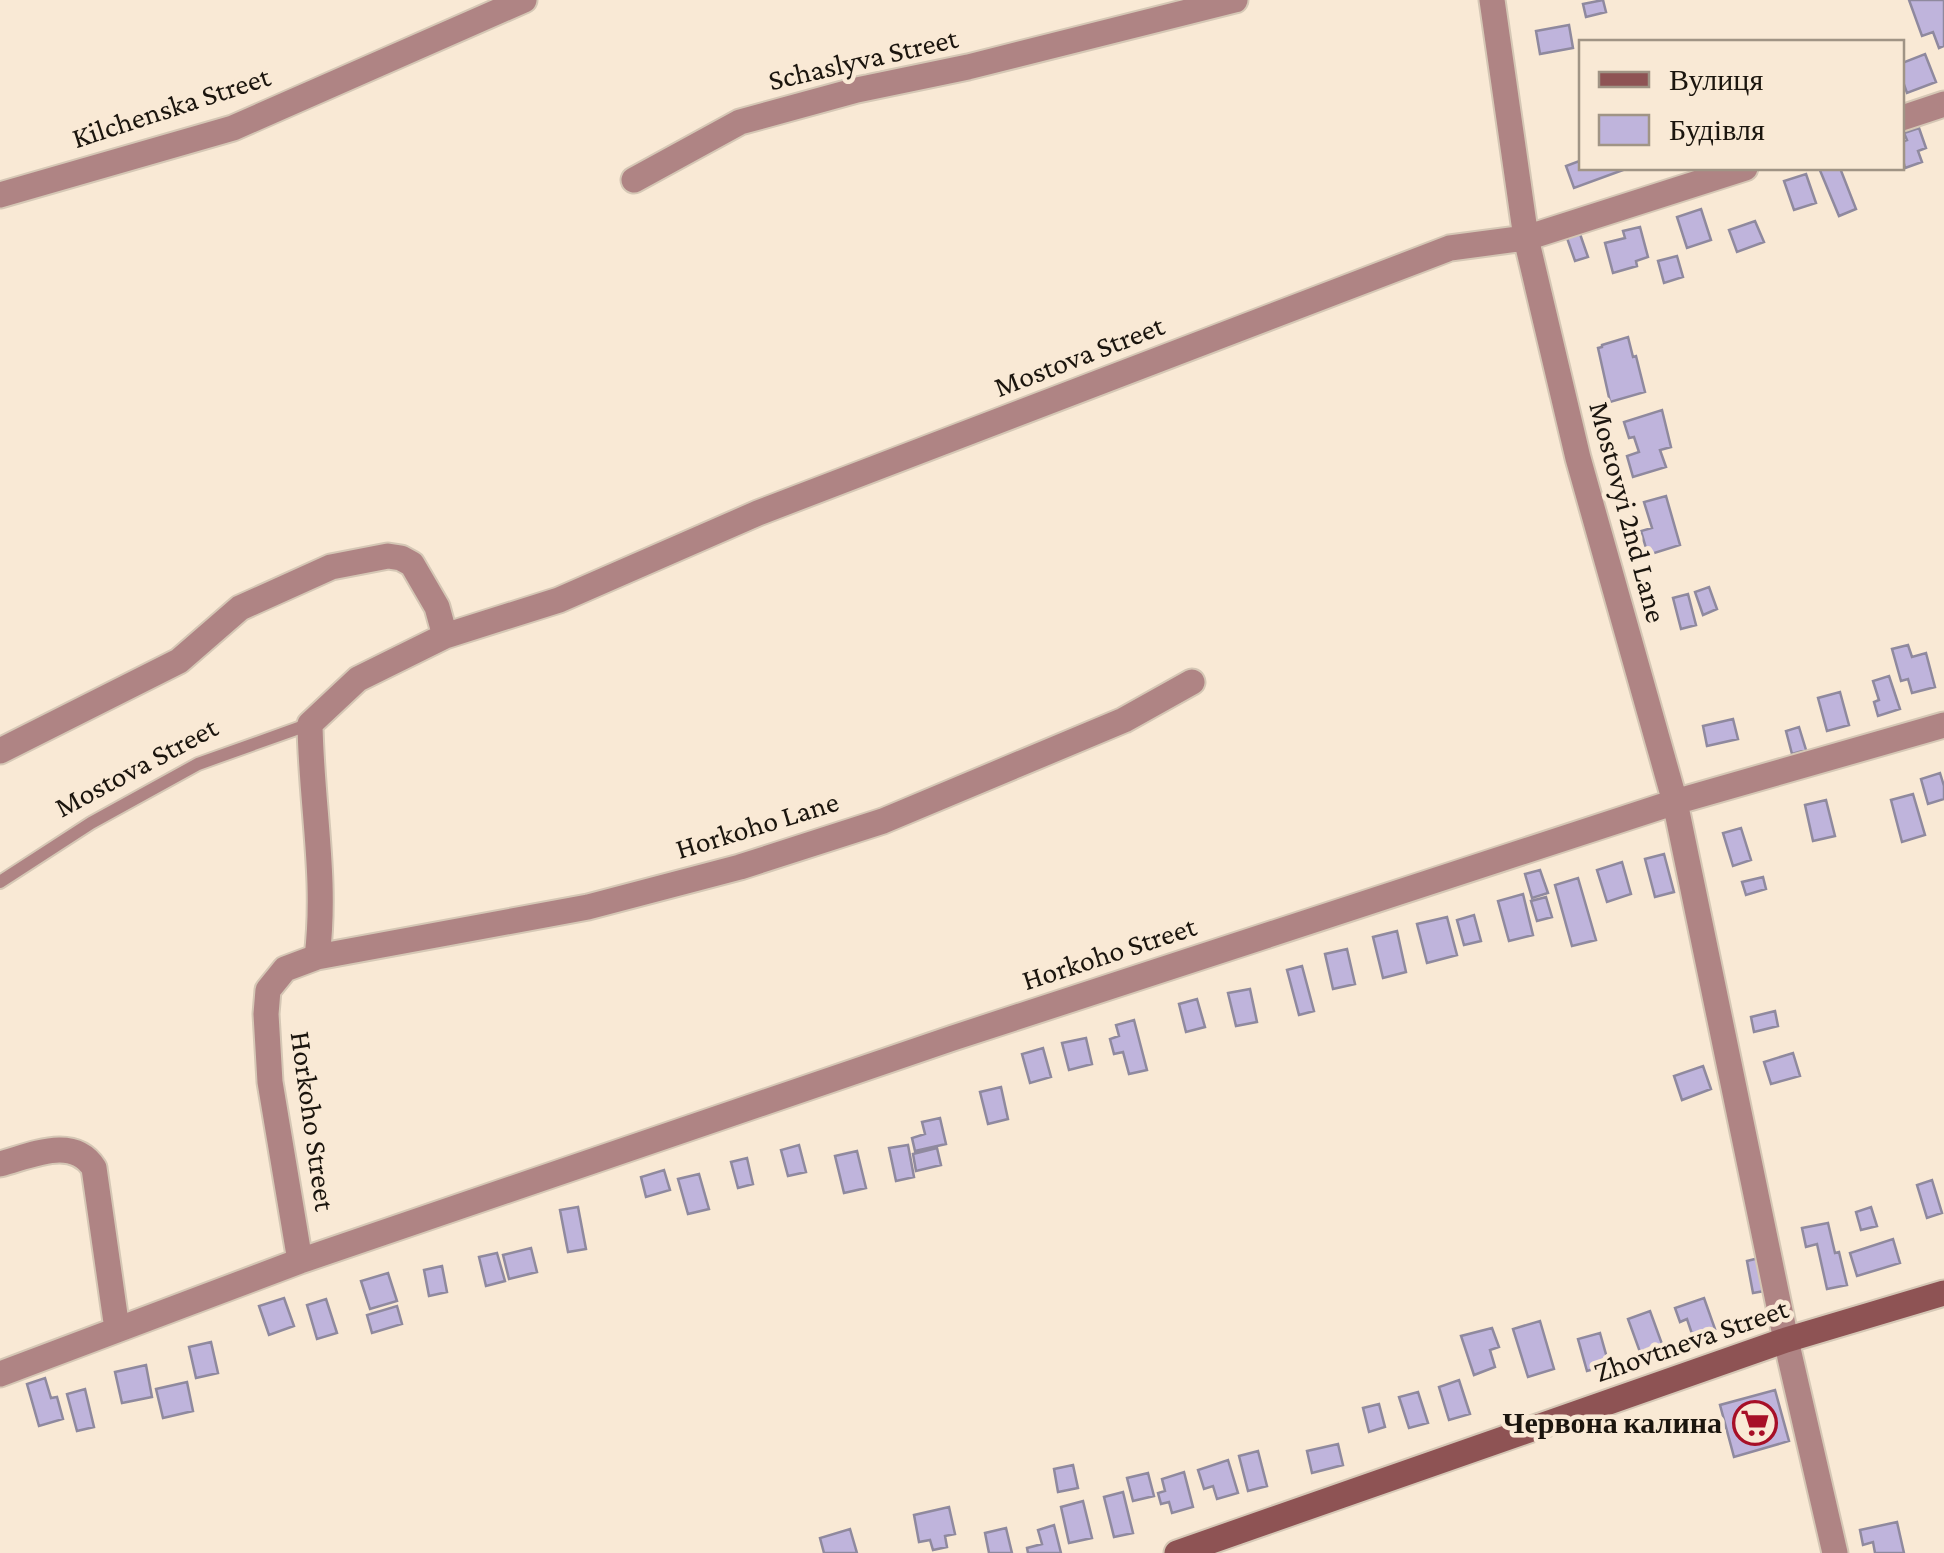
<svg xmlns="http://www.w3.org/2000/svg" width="1944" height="1553" viewBox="0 0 1944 1553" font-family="'Crimson Pro',serif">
<rect width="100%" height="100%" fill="#f9e9d5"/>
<path fill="#bfb4dc" stroke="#8f899e" stroke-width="2.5" d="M1603,0L1606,12L1586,17L1583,4Z
M1909,0H1944V46L1939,48L1933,32L1922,36Z
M1569,25L1573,48L1540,54L1536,31Z
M1925,54L1936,82L1907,93L1902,79V63Z
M1919,128L1926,148L1918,151L1922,162L1905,168L1902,156V142L1907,140L1904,133Z
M1582,160V168H1622L1623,170L1574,188L1566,166Z
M1819,168H1840L1856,209L1839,216Z
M1806,174L1816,203L1794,210L1784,181Z
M1701,209L1711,240L1687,248L1677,217Z
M1755,221L1764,242L1737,252L1729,230Z
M1640,227L1648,257L1636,261L1637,266L1613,273L1605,243L1625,238L1623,231Z
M1580,234L1588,257L1575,261L1567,238Z
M1677,256L1683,277L1664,283L1658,261Z
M1628,337L1633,357L1636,356L1645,392L1610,402L1598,348L1602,347V345Z
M1662,410L1671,447L1660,450L1666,467L1633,477L1627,456L1639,452L1634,437L1629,438L1624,422Z
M1666,496L1680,545L1648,555L1641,531L1652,528L1644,502Z
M1709,587L1717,609L1703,615L1695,592Z
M1688,594L1696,625L1681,629L1673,598Z
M1908,645L1912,657L1926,653L1935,687L1912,693L1908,679L1901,681L1892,649Z
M1889,676L1900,709L1878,716L1874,702L1879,700L1873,681Z
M1840,692L1849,725L1827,731L1818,698Z
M1733,719L1738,739L1707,746L1703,726Z
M1799,727L1806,750L1792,754L1786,731Z
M1940,773L1944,786V799L1928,804L1921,779Z
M1913,794L1925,835L1902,842L1891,800Z
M1826,800L1835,836L1813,841L1805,805Z
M1741,828L1751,860L1733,866L1723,833Z
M1664,854L1674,892L1655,897L1645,859Z
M1622,862L1631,894L1607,902L1597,870Z
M1540,870L1548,893L1532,898L1525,874Z
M1763,877L1766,889L1746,895L1742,882Z
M1578,878L1596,940L1572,946L1555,885Z
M1523,894L1533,935L1509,941L1498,901Z
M1546,897L1552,917L1537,921L1531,901Z
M1474,915L1481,941L1464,945L1457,920Z
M1447,917L1457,955L1427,963L1417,924Z
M1397,931L1406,972L1383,978L1373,937Z
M1347,949L1355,984L1333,989L1325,954Z
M1302,966L1314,1011L1299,1015L1287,970Z
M1250,989L1257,1022L1236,1026L1228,993Z
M1197,999L1205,1027L1186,1032L1179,1004Z
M1775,1011L1778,1026L1754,1032L1751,1017Z
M1134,1020L1147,1070L1129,1074L1123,1052L1114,1054L1110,1039L1119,1036L1116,1025Z
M1086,1038L1092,1064L1069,1070L1062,1043Z
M1043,1048L1051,1077L1030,1083L1022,1054Z
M1793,1053L1800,1076L1771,1084L1764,1062Z
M1703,1066L1711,1089L1682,1100L1674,1076Z
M1001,1087L1008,1119L988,1124L980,1092Z
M940,1118L946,1144L915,1151L912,1138L925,1134L922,1122Z
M799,1145L806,1172L788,1176L781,1150Z
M908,1145L914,1177L896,1181L889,1148Z
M937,1148L941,1165L916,1171L913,1154Z
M857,1151L866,1188L844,1193L835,1156Z
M747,1158L753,1184L738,1188L731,1162Z
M664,1170L670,1190L646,1197L641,1177Z
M699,1174L709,1209L688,1214L678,1179Z
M1932,1180L1942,1213L1927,1218L1917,1185Z
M578,1207L586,1249L568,1252L560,1210Z
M1871,1207L1877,1226L1861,1230L1856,1212Z
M1828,1223L1835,1253L1839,1252L1847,1285L1827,1289L1817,1244L1806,1247L1802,1228Z
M1893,1239L1900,1263L1857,1276L1850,1253Z
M531,1248L537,1272L509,1279L503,1255Z
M497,1253L505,1281L486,1286L479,1257Z
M1763,1257L1770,1290L1753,1293L1747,1261Z
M442,1266L447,1292L429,1296L424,1270Z
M388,1273L397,1301L370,1309L361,1281Z
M284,1298L294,1326L269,1335L259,1306Z
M1704,1298L1715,1329L1693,1337L1687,1319L1680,1322L1675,1308Z
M326,1299L337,1333L317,1339L307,1305Z
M397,1306L402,1324L372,1333L367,1315Z
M1650,1311L1662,1344L1640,1352L1628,1319Z
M1540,1321L1554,1369L1528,1377L1513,1329Z
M1492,1328L1499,1347L1490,1350L1495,1367L1474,1375L1461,1336Z
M1600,1333L1609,1365L1587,1371L1578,1339Z
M211,1342L218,1373L196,1378L189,1347Z
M146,1365L152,1397L122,1403L115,1372Z
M45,1378L51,1398L57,1397L63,1419L39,1426L27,1384Z
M1459,1380L1470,1414L1449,1420L1439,1387Z
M187,1382L193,1411L163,1418L156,1389Z
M85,1389L94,1427L77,1431L67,1394Z
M1775,1390L1789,1441L1734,1457L1720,1405Z
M1418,1392L1428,1423L1409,1428L1399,1397Z
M1379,1404L1385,1427L1369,1432L1363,1408Z
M1338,1444L1343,1465L1312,1473L1307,1451Z
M1258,1451L1267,1486L1248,1491L1239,1456Z
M1228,1460L1238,1493L1217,1499L1213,1486L1204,1489L1198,1470Z
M1073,1465L1078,1488L1058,1492L1054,1469Z
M1184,1472L1193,1507L1172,1513L1169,1502L1161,1504L1158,1493L1165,1491L1162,1479Z
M1148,1473L1154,1496L1133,1501L1127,1478Z
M1123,1492L1133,1533L1114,1537L1104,1497Z
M1083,1501L1092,1538L1069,1543L1061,1507Z
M949,1507L955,1534L945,1536L947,1547L933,1550L930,1540L919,1542L914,1515Z
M1897,1522L1904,1553H1875L1873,1542L1863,1545L1860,1530Z
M1054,1525L1061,1553H1028L1027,1548L1042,1544L1038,1530Z
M1006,1528L1012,1553H989L985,1533Z
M850,1529L857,1553H824L820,1538Z"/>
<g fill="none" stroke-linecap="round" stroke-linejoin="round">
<g stroke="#d5c7b5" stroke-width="16">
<path id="lane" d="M0,882L91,823L198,764L310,724"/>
</g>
<g stroke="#d5c7b5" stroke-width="29">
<path id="street" d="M1492,0L1526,238L1578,458L1675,802L1786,1340L1835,1553
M1902,118L1944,104
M634,180L740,122L857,90L968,67L1235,0
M0,195L233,128L524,0
M0,751L179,661L240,608L331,567L388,556L401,558L412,564L437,607L445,636L559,600L758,513L1450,248L1526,238L1745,168
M317,957C327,879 311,802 310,724L358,679L445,636
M0,1164C31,1156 73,1135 94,1168L117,1329
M300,1261L270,1082L266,1014L268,990L285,969L317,957L588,907L740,867L883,821L1124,720L1192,682
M0,1374L300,1261L953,1038L1675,802L1944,725"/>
</g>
<g stroke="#d5c7b5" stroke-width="29">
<path id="secondary" d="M1177,1553L1786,1340L1944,1293"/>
</g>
<use href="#lane" stroke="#af8484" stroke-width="12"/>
<use href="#street" stroke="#af8484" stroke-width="25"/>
<use href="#secondary" stroke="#8e5354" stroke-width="25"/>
</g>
<defs>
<g id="supermarket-ring" transform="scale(2.25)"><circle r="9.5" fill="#f9e9d5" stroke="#a70f27" stroke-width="1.5"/><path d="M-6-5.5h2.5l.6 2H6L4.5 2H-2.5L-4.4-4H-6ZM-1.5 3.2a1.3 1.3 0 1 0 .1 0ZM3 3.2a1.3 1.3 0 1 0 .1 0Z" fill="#a70f27"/></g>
</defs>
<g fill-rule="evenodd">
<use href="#supermarket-ring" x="1755" y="1423"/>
</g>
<g text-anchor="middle" stroke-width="9" stroke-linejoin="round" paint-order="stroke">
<g font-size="30" fill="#1b150e" stroke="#f9e9d5">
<text transform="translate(863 59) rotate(-13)" y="10">Schaslyva Street</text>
<text transform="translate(171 107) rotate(-18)" y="10">Kilchenska Street</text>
<text transform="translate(1079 356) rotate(-21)" y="10">Mostova Street</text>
<text transform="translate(1628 512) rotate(75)" y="10">Mostovyi 2nd Lane</text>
<text transform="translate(136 767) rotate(-28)" y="10">Mostova Street</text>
<text transform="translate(757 825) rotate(-17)" y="10">Horkoho Lane</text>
<text transform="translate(1109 953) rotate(-18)" y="10">Horkoho Street</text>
<text transform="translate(313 1121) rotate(82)" y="10">Horkoho Street</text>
<text transform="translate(1691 1340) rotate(-19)" y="10">Zhovtneva Street</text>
</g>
<g font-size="30" font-weight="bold" fill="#1b150e" stroke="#f9e9d5" text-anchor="end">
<text x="1722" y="1433">Червона калина</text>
</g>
</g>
<rect x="1579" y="40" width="325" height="130" fill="#f9e9d5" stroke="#a09485" stroke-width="2.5"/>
<rect x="1599" y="72" width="50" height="15" fill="#8e5354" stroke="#a09485" stroke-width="2.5"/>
<text x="1669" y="90" font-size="30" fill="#1b150e">Вулиця</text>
<rect x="1599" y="115" width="50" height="30" fill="#bfb4dc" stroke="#a09485" stroke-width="2.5"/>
<text x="1669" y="140" font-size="30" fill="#1b150e">Будівля</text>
</svg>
